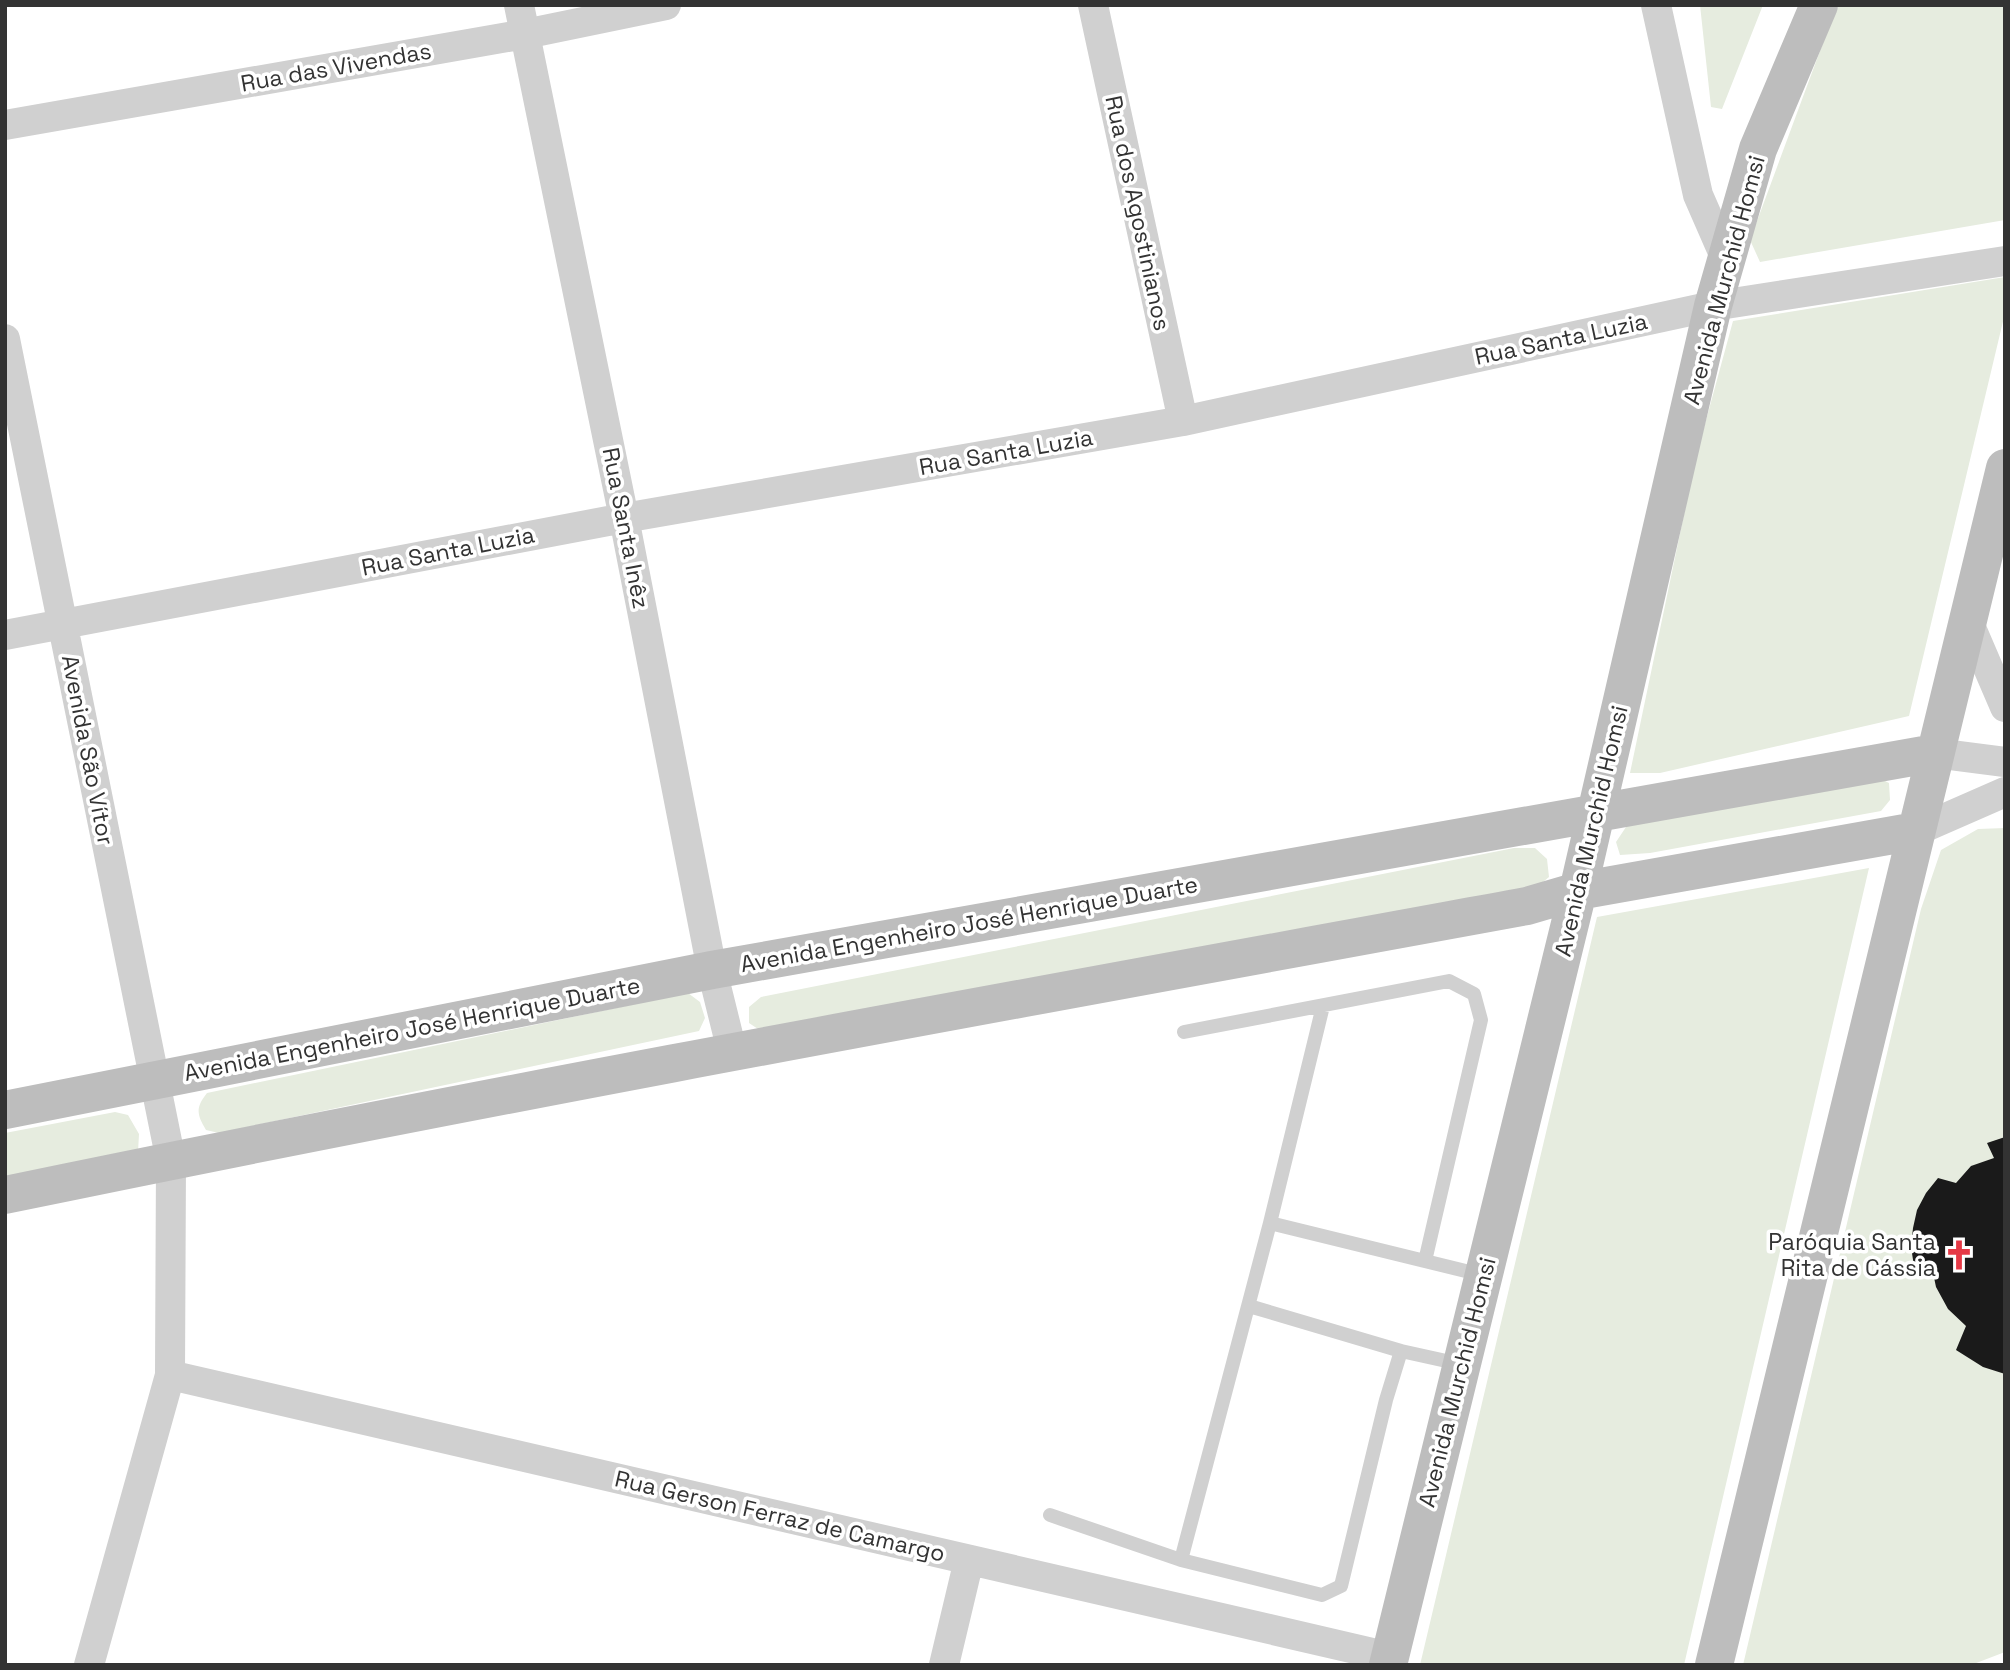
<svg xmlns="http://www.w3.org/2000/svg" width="2010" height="1670" viewBox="0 0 2010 1670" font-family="'Space Grotesk',sans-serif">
<rect width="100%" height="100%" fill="#fff"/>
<path fill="#e6ecdf" d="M1700,5H1763L1722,109L1711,107Z
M1839,5H2005V220L1760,262L1750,240L1827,32Z
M2005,277V313L1909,716L1660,773H1630L1696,457L1733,321Z
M1873,775L1889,783L1890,800L1881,811L1650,853L1620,855L1616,842L1630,821Z
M2005,828V1652L1971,1665H1743L1921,909L1941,850L1978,829Z
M1514,848H1535L1547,859L1549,877L1537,887L761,1031L749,1023V1007L761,997Z
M1869,868L1684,1665H1420L1597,917Z
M688,993L700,1002L705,1018L699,1031L219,1133L206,1130C197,1115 195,1108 207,1093Z
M115,1112L128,1115L139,1134L138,1152L5,1178V1133Z"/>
<path fill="#1a1a1a" d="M2005,1137V1374L1983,1367L1956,1350L1966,1326L1948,1309L1936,1287L1931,1263L1914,1266L1911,1247L1913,1228L1917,1210L1926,1193L1938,1178L1956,1183L1971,1166L1994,1158L1987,1143Z"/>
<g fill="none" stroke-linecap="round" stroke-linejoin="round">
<path stroke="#d0d0d0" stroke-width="14" d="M1184,1032L1449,981L1474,994L1481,1020L1425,1261
M1270,1223L1482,1275
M1249,1306L1401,1351L1460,1364
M1050,1515L1181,1560L1322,1595L1341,1586L1386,1400L1401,1351
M1181,1560L1270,1223L1323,1006"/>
<path stroke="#d0d0d0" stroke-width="30" d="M519,5L624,518L712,970L732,1051
M1093,5L1183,421
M1656,5L1698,195L1726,259
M5,125L525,34L666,5
M5,339L171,1161L170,1375L89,1665
M1968,621L2005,707
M5,635L624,518L1183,421L1713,306L2005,261
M1935,753L2005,762
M1916,831L2005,792
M170,1375L1390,1657
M944,1665L969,1560"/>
<path stroke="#bdbdbd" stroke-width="38" d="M5,1110L712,970L1935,753
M5,1195C511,1090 1019,999 1527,906L1578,891L1916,831
M1388,1665L1578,891L1713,306L1758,149L1819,5
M1714,1665L2005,468"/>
</g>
<defs>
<g id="church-bare" transform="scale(2.415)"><path d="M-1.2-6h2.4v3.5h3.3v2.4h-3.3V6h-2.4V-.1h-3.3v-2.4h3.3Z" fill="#e63946" stroke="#fff" stroke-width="2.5" paint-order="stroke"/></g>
</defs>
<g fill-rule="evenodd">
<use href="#church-bare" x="1959" y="1255"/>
</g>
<g text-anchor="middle" stroke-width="7" stroke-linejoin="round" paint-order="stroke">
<g font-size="23" fill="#333" stroke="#fff">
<text transform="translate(336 67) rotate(-10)" y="8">Rua das Vivendas</text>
<text transform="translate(1138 213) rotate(78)" y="8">Rua dos Agostinianos</text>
<text transform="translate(1724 280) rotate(-75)" y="8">Avenida Murchid Homsi</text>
<text transform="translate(1561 339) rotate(-12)" y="8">Rua Santa Luzia</text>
<text transform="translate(1006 452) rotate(-10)" y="8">Rua Santa Luzia</text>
<text transform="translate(626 528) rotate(79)" y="8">Rua Santa Inêz</text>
<text transform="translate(448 551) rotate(-11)" y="8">Rua Santa Luzia</text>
<text transform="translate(88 750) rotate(79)" y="8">Avenida São Vítor</text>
<text transform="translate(1591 831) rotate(-77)" y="8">Avenida Murchid Homsi</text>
<text transform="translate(969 924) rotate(-10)" y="8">Avenida Engenheiro José Henrique Duarte</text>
<text transform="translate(412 1029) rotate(-11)" y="8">Avenida Engenheiro José Henrique Duarte</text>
<text transform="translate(1457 1382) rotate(-76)" y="8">Avenida Murchid Homsi</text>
<text transform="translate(780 1516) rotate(13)" y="8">Rua Gerson Ferraz de Camargo</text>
</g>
<g font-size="23" fill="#333" stroke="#fff" text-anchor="end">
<text x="1936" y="1250">Paróquia Santa<tspan x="1936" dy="26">Rita de Cássia</tspan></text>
</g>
</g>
<rect width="2010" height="1670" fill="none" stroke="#333333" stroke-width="14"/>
</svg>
